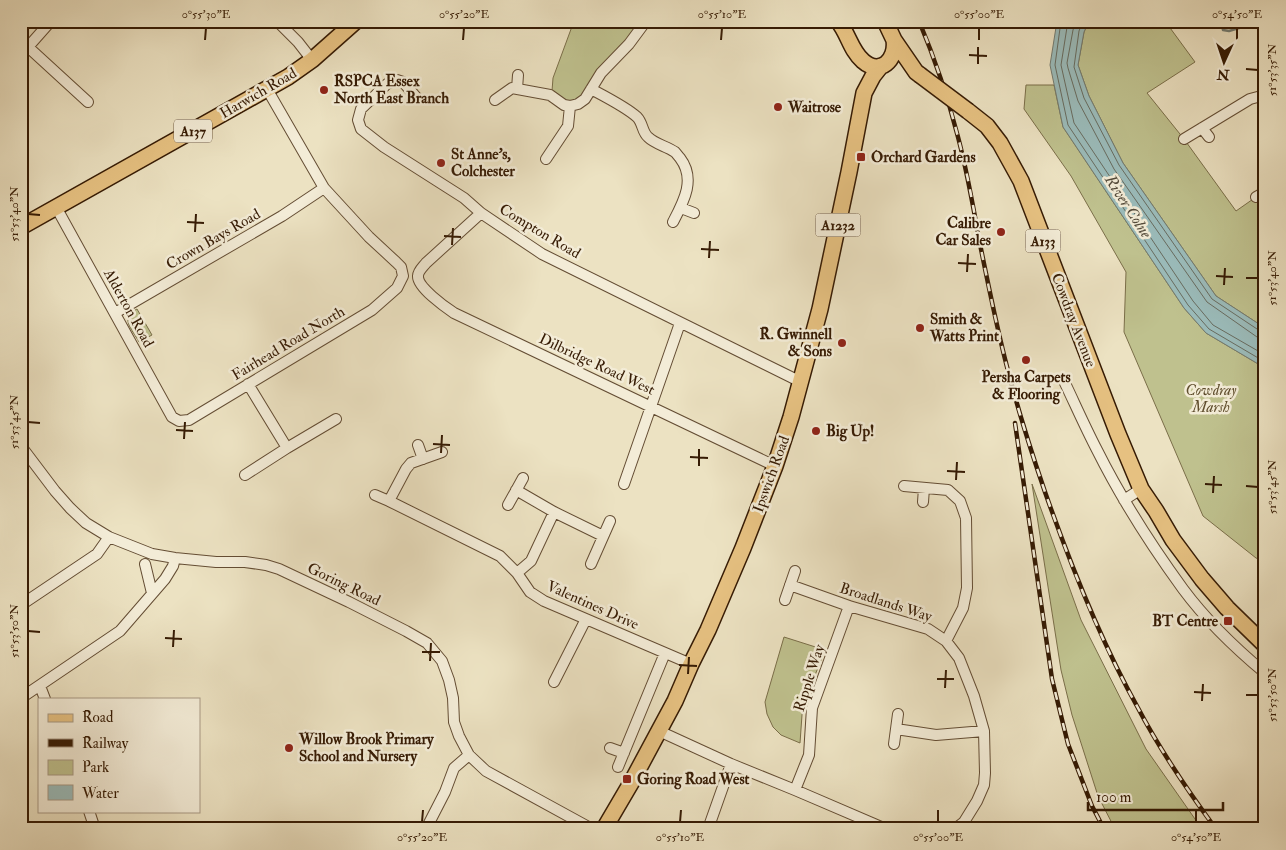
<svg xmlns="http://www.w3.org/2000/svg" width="1286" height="850" viewBox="0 0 1286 850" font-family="'IM FELL Double Pica',serif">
<rect width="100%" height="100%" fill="#ece2c2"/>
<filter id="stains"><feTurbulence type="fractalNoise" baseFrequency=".004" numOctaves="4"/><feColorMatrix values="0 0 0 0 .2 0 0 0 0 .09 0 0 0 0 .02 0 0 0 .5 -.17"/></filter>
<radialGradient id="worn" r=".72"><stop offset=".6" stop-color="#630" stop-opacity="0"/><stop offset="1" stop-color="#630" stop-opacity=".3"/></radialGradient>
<path fill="#bfc18e" stroke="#7a6e49" d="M574,21H640L627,39L578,100L565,102L552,91L553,78Z
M1089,21H1165L1195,62L1147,93L1184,139L1236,211L1256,197L1263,212L1265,328L1216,296L1123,163L1089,96L1078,65L1084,32Z
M1026,85H1054L1063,127L1184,308L1206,333L1265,368V562L1256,558L1203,516L1124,332L1126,272L1071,176L1024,109Z
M137,309L152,335L139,342C132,329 119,318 137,309Z
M1032,484L1081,620L1146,749L1202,829H1115L1098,796L1072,715L1061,670Z
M784,637L825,650L804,703L802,715L800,743L781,735L773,727L767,714L765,702Z"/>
<path fill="#9bbcbb" stroke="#737c72" d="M1057,21H1089L1084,32L1078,65L1089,96L1123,163L1216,296L1265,328V368L1206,333L1184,308L1063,127L1050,65Z"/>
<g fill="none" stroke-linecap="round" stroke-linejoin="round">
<path stroke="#686c60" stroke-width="1" d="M1061,21L1055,65L1068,125L1188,305L1209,329L1265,362
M1068,21L1061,65L1074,123L1193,301L1213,325L1265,355
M1076,21L1073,30L1067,63L1068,68L1078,101L1114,169L1207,302L1257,337L1265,338
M1083,21L1079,31L1074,67L1084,98L1119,165L1212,299L1260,331L1265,332"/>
<path stroke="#737c72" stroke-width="2.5" d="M1221,21L1223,30L1229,31L1262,21"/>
<g stroke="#644d34" stroke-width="12">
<path id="minor" d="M277,21L298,42L312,60
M977,22L978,21
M28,47L88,102
M21,53L28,47L51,21
M517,89L518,75
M591,89C604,96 626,107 637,117C643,123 642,132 648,137C655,144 666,146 675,152C676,153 679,157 680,158C696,179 684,201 673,222
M417,98L403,82L397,80L387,84L361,109L358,120L361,129L384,147L464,198L481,213L542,254L801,382
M495,100L512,88L550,95L564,105L570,106L578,104L585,99L601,73L629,44L646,21
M1202,128L1209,137
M1184,139L1250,99L1265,95
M546,159L568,126L570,106
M1256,197L1265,192
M56,207L172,417L179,421L189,420L372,310L397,288L403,276L401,267L396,262L369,237L324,188L267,89
M681,208L694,213
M481,213L426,263C423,267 418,271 418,276C417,287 445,307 454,313L775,466
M115,313L282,216L324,188
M1064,381C1075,404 1085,427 1097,450C1121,498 1151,545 1183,589C1206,620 1235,648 1265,673
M248,384L287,448
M418,445L423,459
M21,446L55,491L70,508L86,523L109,537L152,554L175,558L216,562H245L266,565L279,569L349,602L406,631L427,643L442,661L449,680L453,698L454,722L459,736L469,755L486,771L592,829
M245,475L287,448L336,419
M624,484L679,326
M904,486L948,490L960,501L966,518L967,588L963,608L946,641
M516,490L554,512L603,536
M375,495L389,501L500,556L517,573L530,592L544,601L691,664
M1124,500L1141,489
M389,501L406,469L411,463L442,452
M923,502L924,488
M508,505L523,478
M145,564L152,593
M591,564L610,521
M517,573L531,561L554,512
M790,585L849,606L928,629L946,641L959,658L974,696L984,731L985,773L984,785L977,801L964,822L955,829
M785,600L795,571
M21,605L97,554L109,537
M554,682L586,619
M40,686L45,699
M21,698L120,631L165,579L173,566L175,558
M896,729L936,735L984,731
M659,731L731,764L795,790L886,829
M894,744L898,714
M610,748L624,753
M618,767L665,653
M795,790L809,755L812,708L849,606
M89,811L95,829
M426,829L445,792L454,768L469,755
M708,829L731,764"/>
</g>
<g stroke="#361b04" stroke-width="18">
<path id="primary" d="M838,21C848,33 851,51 863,61C880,76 897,60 894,40
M885,21L894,40L916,72L920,75
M968,111L987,126L1000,143L1021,181L1118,434L1141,489L1156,511L1173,540L1202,579L1227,608L1265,645
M21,227L288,77L312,60L356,21
M604,829L631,783L675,701L691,664L708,630L743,548L775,466L791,417L820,309L849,172L864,93L873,76L881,66"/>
</g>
<use href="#minor" stroke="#f3ecd7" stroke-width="10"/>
<use href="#primary" stroke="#e6c181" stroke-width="15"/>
<g stroke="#361b04" stroke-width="4.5">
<path id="rail" d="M919,21C935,59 948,98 958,137C967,171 973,205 979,239C987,279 995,319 1005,359C1016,404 1030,448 1045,492C1071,566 1100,640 1138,708C1160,750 1188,791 1216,829
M1015,423L1052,679L1068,744L1092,806L1104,829"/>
</g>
<use href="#rail" stroke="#f3ecd7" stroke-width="2.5" stroke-dasharray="8" stroke-linecap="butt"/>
<g stroke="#361b04" stroke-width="18" stroke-linecap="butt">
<path id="primary-bridge" d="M920,75L968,111"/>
</g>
<use href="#primary-bridge" stroke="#e6c181" stroke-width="15"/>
</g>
<path fill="none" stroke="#361b04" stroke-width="2" d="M205,40L206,28M463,40L464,28M721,40L722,28M979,40V28M1237,40V28M969,55L987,56M978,64V47M1246,69L1258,70M28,214L40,215M187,222L204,223M195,232L196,214M444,236L461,237M452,245L453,228M701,249L719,250M709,258L710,241M958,263L976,264M967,272L968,254M1216,276L1233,277M1246,278H1258M1224,285L1225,268M28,422L40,423M176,430L193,431M184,439L185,422M433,444L450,445M441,453L442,435M690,457L708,458M699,466V449M947,471L965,472M956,480L957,462M1205,484L1222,485M1246,486L1258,487M1213,493L1214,476M28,631L40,632M165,638L182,639M173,647L174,630M422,652H440M430,661L431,643M679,665L697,666M688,674L689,657M937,679H954M945,688L946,670M1194,692L1211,693M1246,695H1258M1202,701L1203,684M422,822L423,810M680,822L681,810M938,822V810M1196,822V810"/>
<g fill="#8f2418" stroke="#f3ecd7" stroke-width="2">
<circle cx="324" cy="90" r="5"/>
<circle cx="778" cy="107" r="5"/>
<rect x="856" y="152" width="10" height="10" rx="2.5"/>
<circle cx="441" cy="163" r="5"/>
<circle cx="1001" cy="232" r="5"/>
<circle cx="920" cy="328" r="5"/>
<circle cx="842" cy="343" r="5"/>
<circle cx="1026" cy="360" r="5"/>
<circle cx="816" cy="431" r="5"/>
<rect x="1223" y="616" width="10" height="10" rx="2.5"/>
<circle cx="289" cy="748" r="5"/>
<rect x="622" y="774" width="10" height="10" rx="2.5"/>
</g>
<g text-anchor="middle" stroke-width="5" stroke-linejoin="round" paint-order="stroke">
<g fill="#f3ecd7" stroke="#6f5a43" stroke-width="1">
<rect x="174" y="119.5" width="38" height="23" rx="4"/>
<rect x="815.5" y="213.5" width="45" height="23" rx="4"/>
<rect x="1025.5" y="229.5" width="35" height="23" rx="4"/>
</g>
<g font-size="14" font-weight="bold" fill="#361b04">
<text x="193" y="136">A137</text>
<text x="838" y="230">A1232</text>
<text x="1043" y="246">A133</text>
</g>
<g font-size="15" font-weight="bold" fill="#361b04" stroke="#f3ecd7" text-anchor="start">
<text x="334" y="86">RSPCA Essex<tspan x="334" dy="17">North East Branch</tspan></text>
<text x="788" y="112">Waitrose</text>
<text x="451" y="159">St Anne's,<tspan x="451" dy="17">Colchester</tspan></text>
<text x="871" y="162">Orchard Gardens</text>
<text x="991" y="228" text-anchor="end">Calibre<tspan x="991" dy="17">Car Sales</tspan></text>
<text x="930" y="324">Smith &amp;<tspan x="930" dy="17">Watts Print</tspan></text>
<text x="832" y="339" text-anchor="end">R. Gwinnell<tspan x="832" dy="17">&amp; Sons</tspan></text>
<text x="1026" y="382" text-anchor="middle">Persha Carpets<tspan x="1026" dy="17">&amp; Flooring</tspan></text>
<text x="826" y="436">Big Up!</text>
<text x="1218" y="626" text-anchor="end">BT Centre</text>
<text x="299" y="744">Willow Brook Primary<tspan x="299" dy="17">School and Nursery</tspan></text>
<text x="637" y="784">Goring Road West</text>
</g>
<g font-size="15" fill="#361b04" stroke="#f3ecd7">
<text transform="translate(258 93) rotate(-30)" y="5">Harwich Road</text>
<text transform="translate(540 231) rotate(31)" y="5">Compton Road</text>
<text transform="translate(213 239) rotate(-30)" y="5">Crown Bays Road</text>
<text transform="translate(129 308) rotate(61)" y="5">Alderton Road</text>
<text transform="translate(1074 320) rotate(69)" y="5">Cowdray Avenue</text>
<text transform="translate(288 343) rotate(-31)" y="5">Fairhead Road North</text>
<text transform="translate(597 364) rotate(25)" y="5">Dilbridge Road West</text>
<text transform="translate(771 474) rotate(-70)" y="5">Ipswich Road</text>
<text transform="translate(344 584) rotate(26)" y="5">Goring Road</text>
<text transform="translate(886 602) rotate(18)" y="5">Broadlands Way</text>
<text transform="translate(593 605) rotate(24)" y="5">Valentines Drive</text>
<text transform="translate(809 678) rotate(-72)" y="5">Ripple Way</text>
</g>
<g font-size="15" font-style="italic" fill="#5f4d2d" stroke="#f3ecd7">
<text x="1211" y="395">Cowdray<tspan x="1211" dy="17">Marsh</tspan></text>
</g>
<g font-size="16" font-style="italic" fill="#544b3b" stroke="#f3ecd7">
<text transform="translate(1129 206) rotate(57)" y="6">River Colne</text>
</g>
</g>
<rect width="1286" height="850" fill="none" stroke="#ece2c2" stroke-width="55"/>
<rect x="38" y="698" width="162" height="115" fill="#f3ecd7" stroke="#a79883"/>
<rect x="48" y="714" width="25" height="8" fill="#e6c181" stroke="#a79883"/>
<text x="82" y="722" font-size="15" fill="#361b04">Road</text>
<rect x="48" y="739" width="25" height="8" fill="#361b04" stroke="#a79883"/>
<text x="82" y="748" font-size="15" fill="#361b04">Railway</text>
<rect x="48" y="760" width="25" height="15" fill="#bfc18e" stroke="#a79883"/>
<text x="82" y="772" font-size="15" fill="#361b04">Park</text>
<rect x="48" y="785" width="25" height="15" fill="#9bbcbb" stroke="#a79883"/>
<text x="82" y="798" font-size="15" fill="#361b04">Water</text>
<g transform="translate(1224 62) rotate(183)" stroke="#f3ecd7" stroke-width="4" paint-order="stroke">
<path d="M0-4L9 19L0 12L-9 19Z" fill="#361b04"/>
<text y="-8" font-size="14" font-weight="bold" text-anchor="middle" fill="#361b04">N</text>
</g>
<path d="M1088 802v8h135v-8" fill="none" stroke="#361b04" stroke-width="2.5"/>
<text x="1096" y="802" font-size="15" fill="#361b04" stroke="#f3ecd7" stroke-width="4" paint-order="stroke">100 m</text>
<rect x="28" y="28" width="1230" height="794" fill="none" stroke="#361b04" stroke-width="2"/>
<g font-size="12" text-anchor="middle" fill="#361b04">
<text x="206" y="18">0°55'30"E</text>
<text x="464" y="18">0°55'20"E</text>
<text x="722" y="18">0°55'10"E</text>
<text x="979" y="18">0°55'00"E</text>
<text x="1237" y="18">0°54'50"E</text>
<text transform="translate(1272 70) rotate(-90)" y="4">51°53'35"N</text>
<text transform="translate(14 214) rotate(-90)" y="4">51°53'40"N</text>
<text transform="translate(1272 278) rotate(-90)" y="4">51°53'40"N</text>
<text transform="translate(14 422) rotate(-90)" y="4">51°53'45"N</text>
<text transform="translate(1272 487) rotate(-90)" y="4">51°53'45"N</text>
<text transform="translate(14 631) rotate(-90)" y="4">51°53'50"N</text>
<text transform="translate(1272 695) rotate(-90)" y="4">51°53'50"N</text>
<text x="422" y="841">0°55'20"E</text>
<text x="680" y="841">0°55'10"E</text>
<text x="938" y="841">0°55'00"E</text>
<text x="1196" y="841">0°54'50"E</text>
</g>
<rect width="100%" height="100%" filter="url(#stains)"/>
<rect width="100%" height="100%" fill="url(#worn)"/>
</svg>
